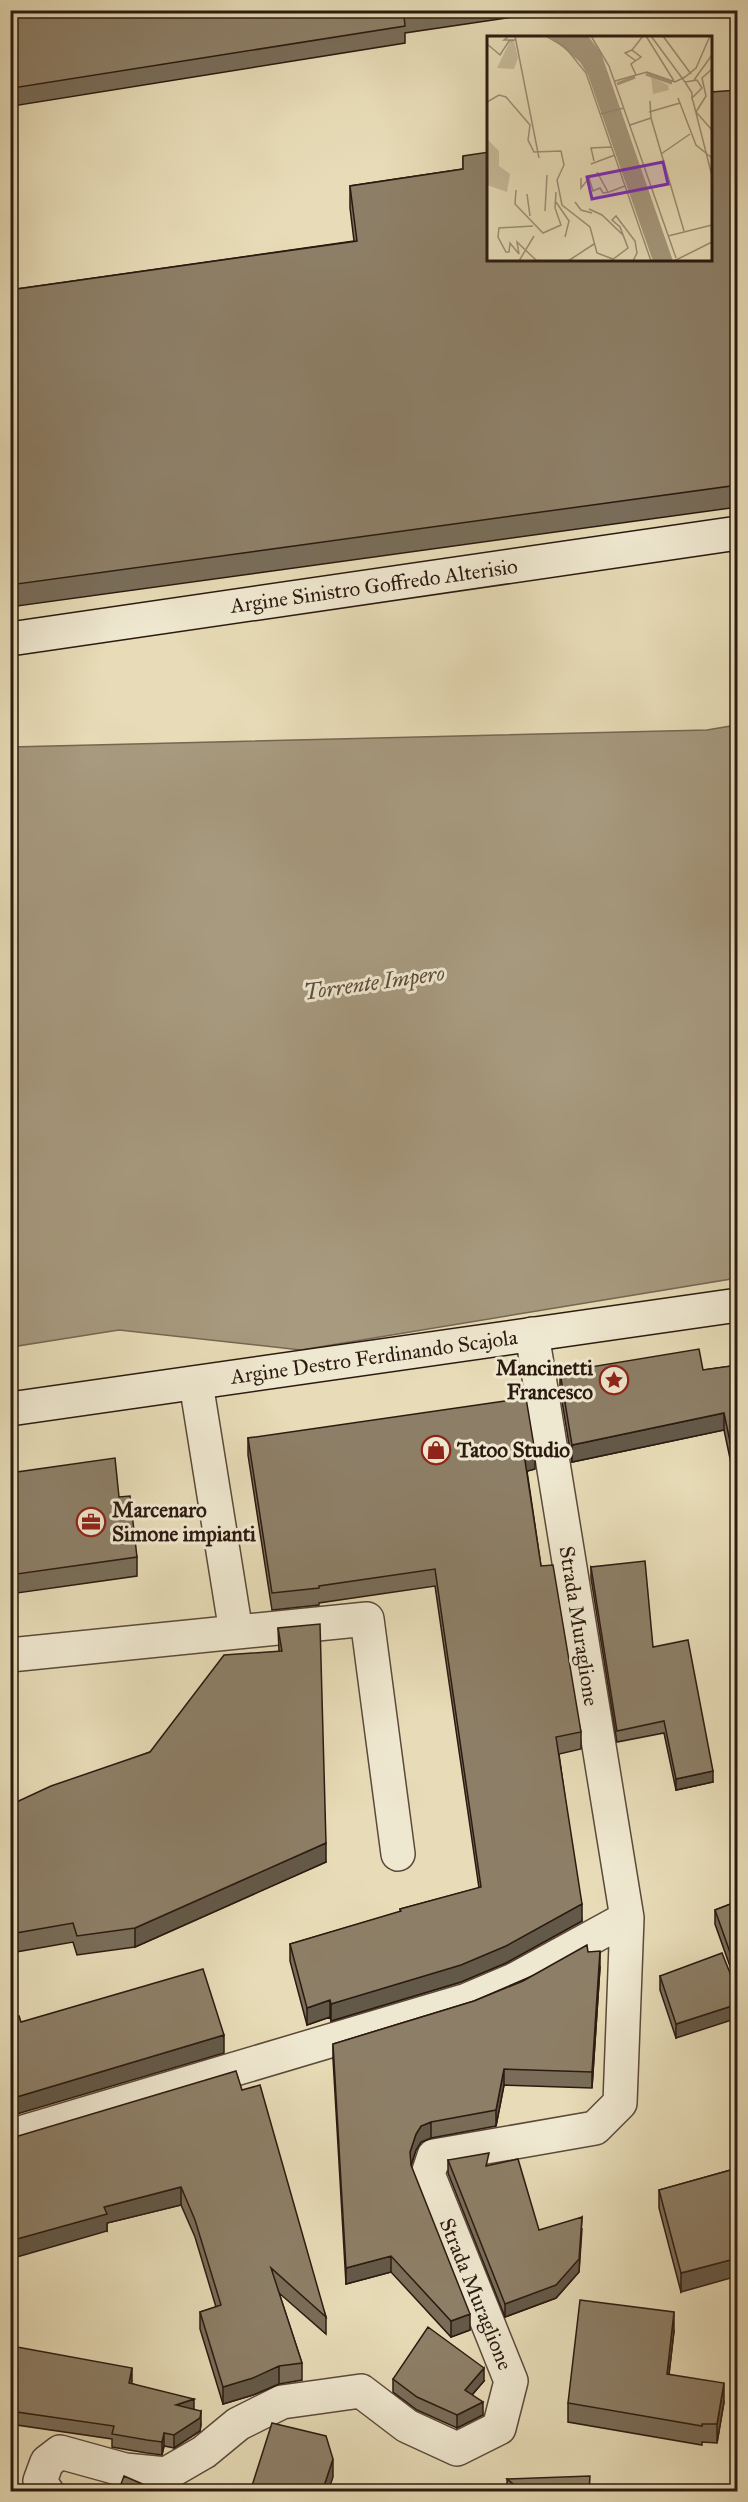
<svg xmlns="http://www.w3.org/2000/svg" width="748" height="2502" viewBox="0 0 748 2502" font-family="'IM FELL Great Primer',serif">
<rect width="100%" height="100%" fill="#e7dcb7"/>
<filter id="stains"><feTurbulence type="fractalNoise" baseFrequency=".00333" numOctaves="4"/><feColorMatrix values="0 0 0 0 .2 0 0 0 0 .09 0 0 0 0 .02 0 0 0 .5 -.17"/></filter>
<radialGradient id="worn" r=".72"><stop offset=".6" stop-color="#630" stop-opacity="0"/><stop offset="1" stop-color="#630" stop-opacity=".3"/></radialGradient>
<path fill="#a79a7f" stroke="#766753" stroke-width="1.5" d="M737,725V1278L301,1350L119,1330L11,1347V747L707,730Z"/>
<g fill="none" stroke-linecap="round" stroke-linejoin="round">
<g stroke="#5b4a3a" stroke-width="36">
<path id="street" d="M196,1383L236,1632
M10,1655L367,1619L398,1854
M10,2136L467,2000L514,1980L627,1918
M47,2492L40,2481L47,2462L60,2452L125,2470L166,2474L204,2452L238,2424L282,2402L361,2391L407,2426L457,2449L499,2428L511,2381L428,2174L434,2156L595,2128L620,2103L627,1918L532,1334"/>
</g>
<g stroke="#2c1a11" stroke-width="36">
<path id="secondary" d="M10,639L738,533
M10,1409L738,1305"/>
</g>
<use href="#street" stroke="#efe8d0" stroke-width="33"/>
<use href="#secondary" stroke="#efe8d0" stroke-width="33"/>
</g>
<path fill="#796d59" stroke="#2c1a11" stroke-width="1.5" d="M10,10H560L405,33V43L13,106L10,93Z
M738,90V507L10,607V290L354,241L350,208V186L463,169V156L489,260Z
M738,1365V1496L724,1430L572,1462L560,1389V1372L703,1370Z
M248,1438L535,1469L527,1471L541,1566L581,1732V1749L559,1754L582,1921L506,1963L461,1982L331,2021L330,2017L307,2025L290,1961V1944L400,1912V1909L479,1888L435,1586L319,1603V1605L272,1610L248,1455Z
M10,1473L119,1497L137,1557V1576L10,1594Z
M591,1567L653,1647L713,1782L676,1790L664,1733L617,1742L591,1578Z
M278,1628L326,1862L135,1947L77,1955L73,1942L10,1953V1805L150,1752L279,1651Z
M738,1901V1986H737L715,1924V1910Z
M588,1952L600,1967L592,2088L504,2085L496,2126L431,2138L421,2142L416,2150L411,2166L470,2330L451,2337L391,2272L346,2284L333,2059V2044L474,2001Z
M660,1976L738,1993L676,2038L660,1990Z
M242,2090L326,2317V2334L279,2293L302,2363V2380L279,2384L253,2395L223,2404L200,2329V2312L216,2307L195,2237L181,2205L107,2223V2231L15,2137Z
M448,2160L489,2166L539,2230L582,2229L579,2272L556,2298L505,2317L448,2173Z
M738,2168L681,2292L659,2208V2190Z
M674,2331L669,2374L724,2402L717,2443L702,2442V2445L568,2422V2403Z
M10,2356L132,2381L131,2383L194,2409L201,2424L200,2431L174,2448L164,2446L162,2455L147,2453L112,2447V2439L10,2424Z
M393,2379L484,2381L472,2395L483,2415L457,2428L417,2410L393,2392Z
M507,2479L590,2492H507Z"/>
<path fill="#635948" stroke="#2c1a11" stroke-width="1.5" d="M724,1413V1430L572,1462V1445Z
M535,1452V1469L524,1472V1454Z
M713,1771V1782L676,1790V1779Z
M326,1843V1862L135,1947V1928Z
M582,1904V1921L506,1963L461,1982L331,2021V2004Z
M600,1951V1967L592,2088V2072Z
M330,2000V2017L307,2025V2008Z
M738,2004V2018L676,2038V2024Z
M224,2035V2053L10,2116V2099Z
M504,2069V2085L496,2126V2110Z
M431,2122V2138L421,2142L416,2150L410,2168V2152L416,2134L421,2126Z
M181,2187V2205L107,2223V2231L10,2259V2241L104,2207Z
M582,2217L579,2272L556,2298L505,2317V2304Z
M391,2256V2272L346,2284V2268Z
M738,2258V2276L681,2292V2273Z
M674,2312V2331L667,2392V2374Z
M470,2314V2330L451,2337V2321Z
M279,2366V2384L253,2395L223,2404V2387Z
M132,2368V2381L129,2396V2383Z
M484,2368V2381L465,2403V2390Z
M724,2383V2402L717,2443V2424Z
M194,2399V2412L176,2405Z
M483,2402V2415L457,2428V2415Z
M201,2411V2424L200,2431L174,2448V2435Z
M164,2433V2446L162,2455V2442Z
M333,2459V2477L328,2492H322Z"/>
<path fill="#8d7f67" stroke="#2c1a11" stroke-width="1.5" d="M10,10H442L404,16L405,26L13,88L10,76Z
M738,90V485L10,585V290L357,241L350,186L463,169V156L489,152V260H711V92Z
M699,1349L703,1370L738,1365V1480L724,1413L572,1445L560,1372Z
M526,1398L535,1452L524,1454L541,1566L553,1565L581,1732L556,1737L582,1904L506,1946L461,1965L331,2004L330,2000L307,2008L290,1944L401,1911L400,1909L481,1887L435,1569L319,1586V1588L272,1593L248,1438Z
M115,1458L119,1497L130,1496L137,1557L10,1575V1473Z
M645,1561L653,1647L688,1640L713,1771L676,1779L664,1721L617,1731L591,1567Z
M320,1624L326,1843L135,1928L77,1936L73,1923L10,1934V1805L51,1786L150,1752L224,1655L282,1651L278,1628Z
M738,1901V1972H737L715,1910Z
M587,1945L588,1952L600,1951L592,2072L504,2069L496,2110L431,2122L421,2126L416,2134L410,2152L411,2165L470,2314L451,2321L391,2256L346,2268L333,2044L474,2001L523,1981Z
M722,1953L738,1993V2004L676,2024L660,1976Z
M203,1969L224,2035L10,2099V2019L19,2016L21,2022Z
M236,2071L242,2090L260,2085L326,2317L271,2268L302,2363L279,2366L253,2378L223,2387L200,2312L221,2305L195,2220L181,2187L104,2207L107,2214L10,2241V2137H15Z
M489,2153L486,2166L518,2159L539,2230L582,2217L579,2259L556,2285L505,2304L448,2160Z
M738,2168V2258L681,2273L659,2190Z
M580,2300L674,2312L667,2374L724,2383L717,2424H702V2426L568,2403Z
M428,2327L484,2368L465,2390L483,2402L457,2415L417,2397L393,2379Z
M17,2347L132,2368L129,2383L194,2399L176,2405L201,2411L200,2418L174,2435L164,2433L162,2442L147,2440L112,2434L114,2426L10,2411V2356L15,2358Z
M272,2423L326,2436L333,2459L322,2492H250Z
M124,2476L161,2492H118Z
M590,2476L589,2492H518L516,2488H518L507,2479Z"/>
<defs>
<g id="sight-ring" transform="scale(1.5)"><circle r="9.5" fill="#efe8d0" stroke="#8f2418" stroke-width="1.5"/><path d="M0-6L1.8-2.2L6-1.7L2.9 1.2L3.7 5.4L0 3.3L-3.7 5.4L-2.9 1.2L-6-1.7L-1.8-2.2Z" fill="#8f2418"/></g>
<g id="shop-ring" transform="scale(1.5)"><circle r="9.5" fill="#efe8d0" stroke="#8f2418" stroke-width="1.5"/><path d="M-5-2.5h2.3a2.7 3.5 0 0 1 5.4 0H5L5.5 6h-11ZM-1.5-2.5h3a1.5 2.3 0 0 0-3 0Z" fill="#8f2418"/></g>
<g id="office-ring" transform="scale(1.5)"><circle r="9.5" fill="#efe8d0" stroke="#8f2418" stroke-width="1.5"/><path d="M-6-3h4V-5.5h4V-3h4V5H-6ZM-1-4.5V-3h2v-1.5ZM-6 0V1H6V0Z" fill="#8f2418"/></g>
</defs>
<g fill-rule="evenodd">
<use href="#sight-ring" x="614" y="1380"/>
<use href="#shop-ring" x="436" y="1450"/>
<use href="#office-ring" x="91" y="1522"/>
</g>
<g text-anchor="middle" stroke-width="6" stroke-linejoin="round" paint-order="stroke">
<g font-size="21" fill="#2c1a11" stroke="#efe8d0">
<text transform="translate(374 586) rotate(-8)" y="7">Argine Sinistro Goffredo Alterisio</text>
<text transform="translate(374 1357) rotate(-8)" y="7">Argine Destro Ferdinando Scajola</text>
<text transform="translate(579 1626) rotate(81)" y="7">Strada Muraglione</text>
<text transform="translate(476 2294) rotate(68)" y="7">Strada Muraglione</text>
</g>
<g font-size="21" font-weight="bold" fill="#2c1a11" stroke="#efe8d0" text-anchor="start">
<text x="593" y="1375" text-anchor="end">Mancinetti<tspan x="593" dy="24">Francesco</tspan></text>
<text x="457" y="1457">Tatoo Studio</text>
<text x="112" y="1517">Marcenaro<tspan x="112" dy="24">Simone impianti</tspan></text>
</g>
<g font-size="22" font-style="italic" fill="#5d4d3d" stroke="#efe8d0">
<text transform="translate(374 982) rotate(-8)" y="8">Torrente Impero</text>
</g>
</g>
<g transform="translate(487 36)">
<rect width="225" height="225" fill="#e7dcb7"/>
<path d="M23,5H27L31,22L27,33L10,32ZM164,41L181,49L182,54L166,58ZM0,103L12,115V130L23,138L20,156L0,149Z" fill="#c7bb9b"/>
<path d="M62,0H101L114,17L186,225H166L101,39L93,26Z" fill="#a79a7f"/>
<path fill="none" stroke="#a79a7f" stroke-width="3" d="M159,38L185,47M130,48L148,41"/>
<path fill="none" stroke="#9c8e75" stroke-width="1.5" d="M28,0L52,122M59,0L78,11L99,37L164,225M104,0L122,30L189,222M159,0L187,45M164,0L198,46M176,0L204,38M0,8L13,19L22,5L28,4H17L22,0M145,14L138,17L149,25M225,33L215,42L219,60L209,76L225,94M149,39L144,28L154,21L145,14L156,0M207,44L225,19M128,45L160,36L188,46L198,41L209,32L223,0M191,62L209,109L225,122M205,62L215,52L210,44L198,46L205,57V63L206,65L225,140M163,65L164,82L197,195M0,66L12,59L19,61L43,89L41,104L47,116L74,115L77,129L70,144L75,169L103,191L110,217L126,223M162,76L193,67M113,78L137,72M143,89L164,82M174,118L203,98M107,125L104,112L125,111M104,128L128,119M110,136L121,156M94,142V152L102,142L106,155L113,152L116,157L122,156L138,150M29,154L28,168L56,197L74,189L68,172L69,156M40,158L43,180M69,166L82,185L78,201M88,166L94,174L105,177M102,173L115,179L136,199M58,175L60,139M181,200L225,189M32,218L23,207L22,216H19L11,201L12,192L46,190M32,218L30,206L50,225M125,224L141,212L133,191L125,184L129,180L148,205L150,217L146,225M32,225L47,200M81,225L107,208M187,225L225,206"/>
<path fill="#7b2cbf" fill-opacity="0.15" stroke="#7b2cbf" stroke-width="3" d="M176,126L181,148L105,163L100,141Z"/>
<rect width="225" height="225" fill="none" stroke="#2c1a11" stroke-width="3"/>
</g>
<rect width="748" height="2502" fill="none" stroke="#e7dcb7" stroke-width="36"/>
<rect x="12" y="12" width="724" height="2478" fill="none" stroke="#2c1a11" stroke-width="3"/>
<rect x="18" y="18" width="712" height="2466" fill="none" stroke="#2c1a11" stroke-width="1.5"/>
<rect width="100%" height="100%" filter="url(#stains)"/>
<rect width="100%" height="100%" fill="url(#worn)"/>
</svg>
